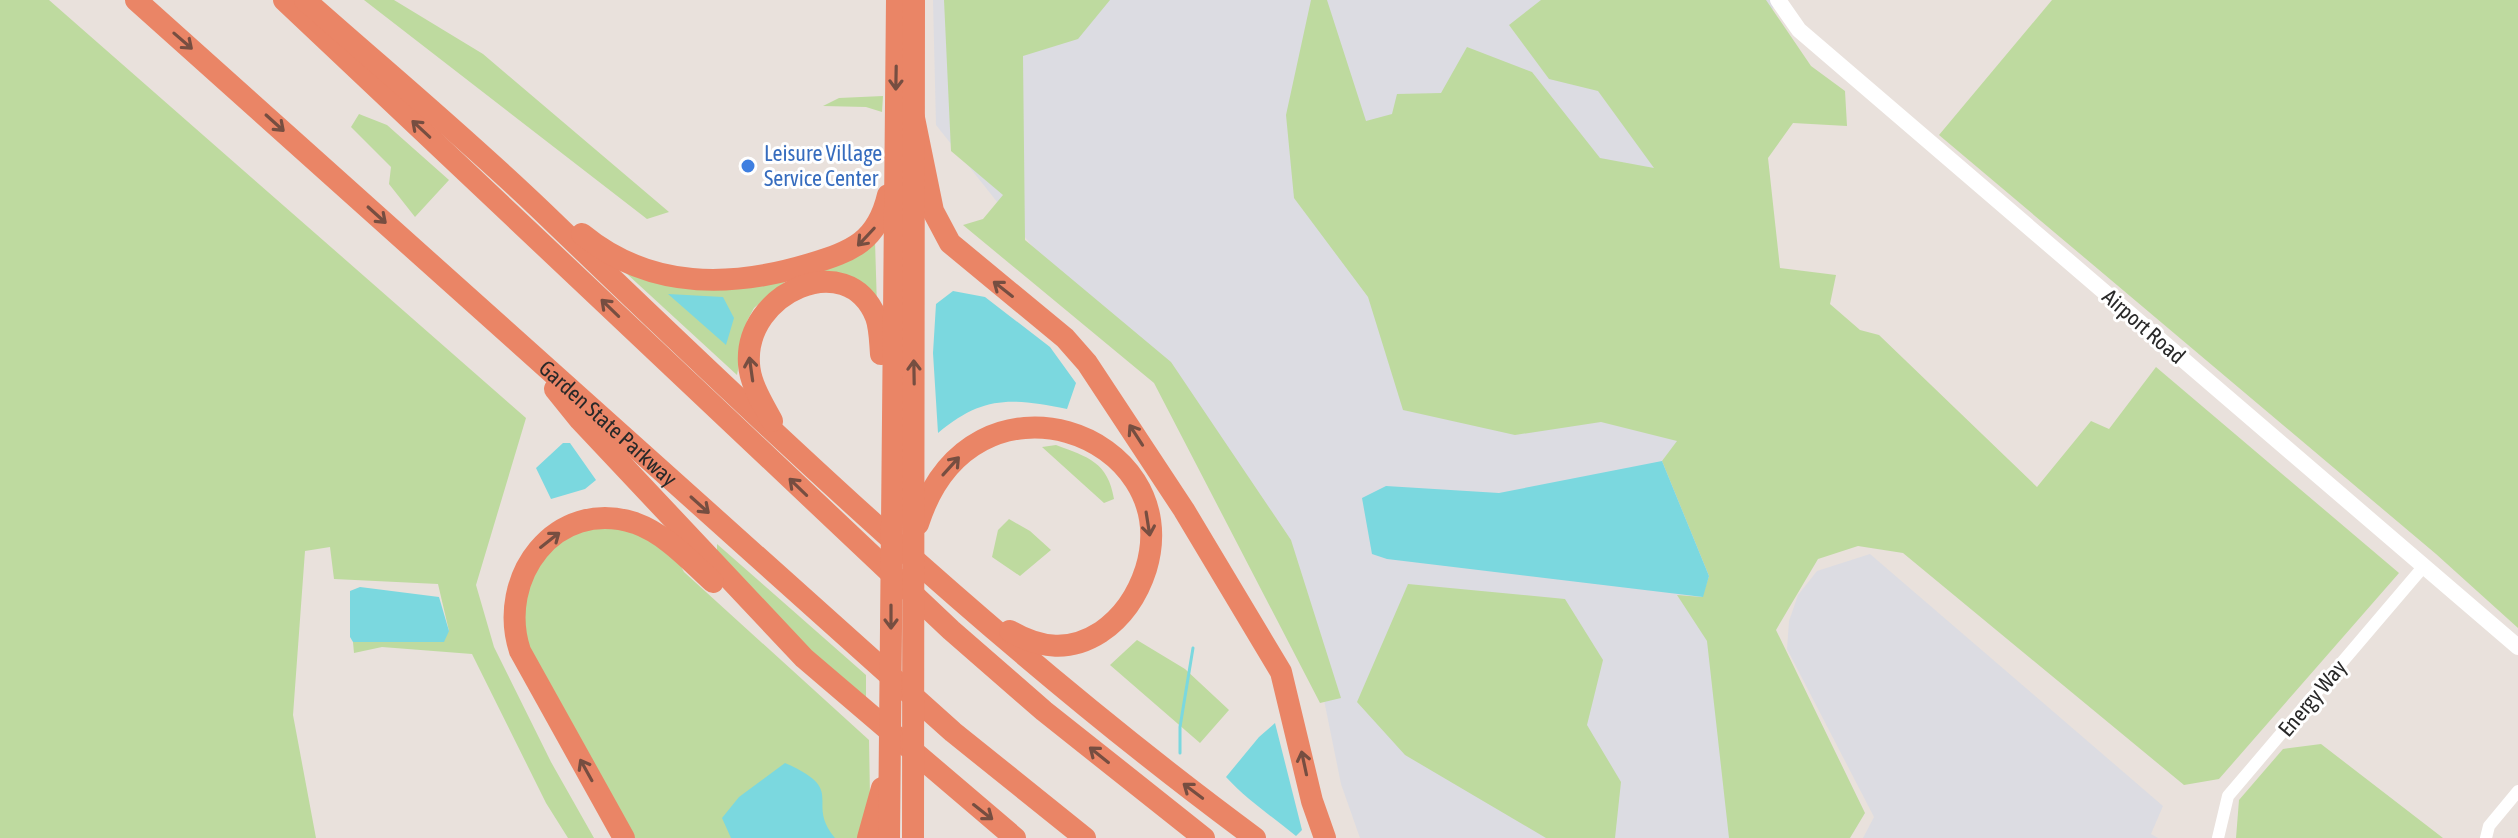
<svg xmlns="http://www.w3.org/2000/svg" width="2518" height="838" viewBox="0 0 2518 838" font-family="'Asap Condensed',sans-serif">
<rect width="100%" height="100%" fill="#e9e1dc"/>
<path fill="#dcdce2" d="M933,0H1778L1728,82L1746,838H1360L1341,784L1323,695L1136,342L1083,310L936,125Z
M1870,554L2163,806L2151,834L2158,838H1863L1874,817L1787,649L1789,621L1798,595L1817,571Z"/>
<path fill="#beda9f" d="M0,0H49L526,418L476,585L494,647L551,762L594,838H568L546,803L472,654L382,647L354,653L353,642L449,631L438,584L334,579L330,547L305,551L293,715L316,838H0Z
M364,0H394L483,54L669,212L647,219Z
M944,0H1110L1078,39L1023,56L1025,240L1171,362L1291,540L1341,698L1320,703L1154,383L963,225L983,219L1003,195L951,151Z
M1311,0H1327L1366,121L1392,114L1397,94L1441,93L1467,47L1532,72L1600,158L1654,168L1598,91L1549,79L1509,25L1541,0H1766L1811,66L1845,91L1847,126L1793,123L1768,158L1780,268L1836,275L1830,304L1860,330L1879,335L2037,487L2091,421L2109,429L2156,367L2399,573L2219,779L2184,785L1903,553L1858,546L1818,559L1776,630L1865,813L1850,838H1729L1707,641L1677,595L1702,597L1709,576L1662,461L1677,441L1601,422L1515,435L1403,410L1368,297L1294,198L1286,115Z
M2052,0H2518V628L2436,554L1939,135Z
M883,96L882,112L866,107L823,106L839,98Z
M359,114L387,125L449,180L415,217L389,184L391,167L351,127Z
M875,241L877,307L866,293L786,281L754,308L747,321L737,375L614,262L678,287Z
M1056,445C1088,457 1108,462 1114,499L1104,503L1042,447Z
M1009,519L1030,531L1051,550L1020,576L992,557L998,530Z
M597,525C629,530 670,540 684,572L869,740L870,798L861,838H629L520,637L523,583L548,546Z
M717,544L866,675V699L817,658L717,552Z
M1408,584L1565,599L1603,660L1587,725L1621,782L1615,838H1546L1405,755L1357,702Z
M1137,640L1185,669L1229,710L1200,743L1110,665Z
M2321,744L2443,838H2236L2239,800L2283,749Z"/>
<path fill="#7bd8df" d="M953,291L985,297L1050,347L1076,383L1067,409C1012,398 983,395 938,433L933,353L936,304Z
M668,294L723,297L734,318L726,345Z
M563,443H570L596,480L585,489L551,499L536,468Z
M1662,461L1709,576L1703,597L1387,559L1372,554L1362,498L1386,486L1499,493Z
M360,587L439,597L449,631L444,642H353L350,637V591Z
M1275,723L1302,830L1296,836C1273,817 1247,800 1226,777L1259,737Z
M785,763C849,791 804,801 835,838H731L722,818L739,797Z"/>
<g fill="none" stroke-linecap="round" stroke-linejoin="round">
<path stroke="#7bd8df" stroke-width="3" d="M1180,753V727L1193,648"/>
<path stroke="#fff" stroke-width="12" d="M2218,838L2228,796L2424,566
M2486,838L2489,826L2518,791"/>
<path stroke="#fff" stroke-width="16" d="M1778,0L1799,30L2518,647"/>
<g stroke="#ea8566" stroke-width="22">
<path id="s1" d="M136,0L953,732L1085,838"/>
<path d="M284,0L951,630L1044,711L1204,838"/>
<path d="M305,0C384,70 466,138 543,212C771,432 1000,650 1255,838"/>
<path d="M914,118L933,211L950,243L1065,338L1087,363L1184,510L1281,672L1312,801L1325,838"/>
<path d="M582,234C650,290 731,288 810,264C852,251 877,242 888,195"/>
<path d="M555,389L580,420L804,658L1015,838"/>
<path d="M772,421C763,404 750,384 749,364C744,293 847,246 876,317C880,328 880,342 881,354"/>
<path d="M918,524C972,354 1187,434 1146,569C1138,594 1123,617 1101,632C1070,652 1041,649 1010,631"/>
<path d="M624,838L520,651C496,578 555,497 635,523C666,534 690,561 713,582"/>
<path d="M868,838L882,788"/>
<path d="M889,838L897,0"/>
<path d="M913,838L914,0"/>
</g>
</g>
<defs><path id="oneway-shaft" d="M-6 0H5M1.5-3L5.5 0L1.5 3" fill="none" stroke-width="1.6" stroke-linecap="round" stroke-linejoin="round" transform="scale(2)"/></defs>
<g stroke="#764e41">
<use href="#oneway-shaft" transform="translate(183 41) rotate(41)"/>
<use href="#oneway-shaft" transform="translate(896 78) rotate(91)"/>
<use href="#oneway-shaft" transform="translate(275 123) rotate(42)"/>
<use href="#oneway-shaft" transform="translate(421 129) rotate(-137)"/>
<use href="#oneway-shaft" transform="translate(377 215) rotate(42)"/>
<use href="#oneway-shaft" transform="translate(866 237) rotate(133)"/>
<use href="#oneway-shaft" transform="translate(1003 289) rotate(-142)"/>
<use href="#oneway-shaft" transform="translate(610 308) rotate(-136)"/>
<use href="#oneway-shaft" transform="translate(751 369) rotate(-98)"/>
<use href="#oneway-shaft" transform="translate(914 372) rotate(-91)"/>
<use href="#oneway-shaft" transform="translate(1136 435) rotate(-123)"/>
<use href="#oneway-shaft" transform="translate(951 466) rotate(-48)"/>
<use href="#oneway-shaft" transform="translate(798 487) rotate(-136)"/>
<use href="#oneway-shaft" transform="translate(700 505) rotate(42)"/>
<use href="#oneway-shaft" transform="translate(1148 524) rotate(81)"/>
<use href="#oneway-shaft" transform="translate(550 540) rotate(-38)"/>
<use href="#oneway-shaft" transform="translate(891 617) rotate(90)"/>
<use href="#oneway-shaft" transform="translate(1099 755) rotate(-141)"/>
<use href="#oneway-shaft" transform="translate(1304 763) rotate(-102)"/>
<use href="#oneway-shaft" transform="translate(586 770) rotate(-119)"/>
<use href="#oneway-shaft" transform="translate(1193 791) rotate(-143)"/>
<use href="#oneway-shaft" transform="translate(983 812) rotate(38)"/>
</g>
<circle fill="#3f7fe0" stroke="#fff" stroke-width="3" cx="748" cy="166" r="8"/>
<g text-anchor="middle" stroke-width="6" stroke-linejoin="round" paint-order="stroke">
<g font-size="22" fill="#366cbe" stroke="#fff" text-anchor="start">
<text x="764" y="161">Leisure Village<tspan x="764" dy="25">Service Center</tspan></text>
</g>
<g font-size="22" fill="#292929" stroke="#fff">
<text transform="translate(2144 326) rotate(41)" y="8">Airport Road</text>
<text dy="8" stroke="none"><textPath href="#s1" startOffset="634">Garden State Parkway</textPath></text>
<text transform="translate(2312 698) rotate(-50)" y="8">Energy Way</text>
</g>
</g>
</svg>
